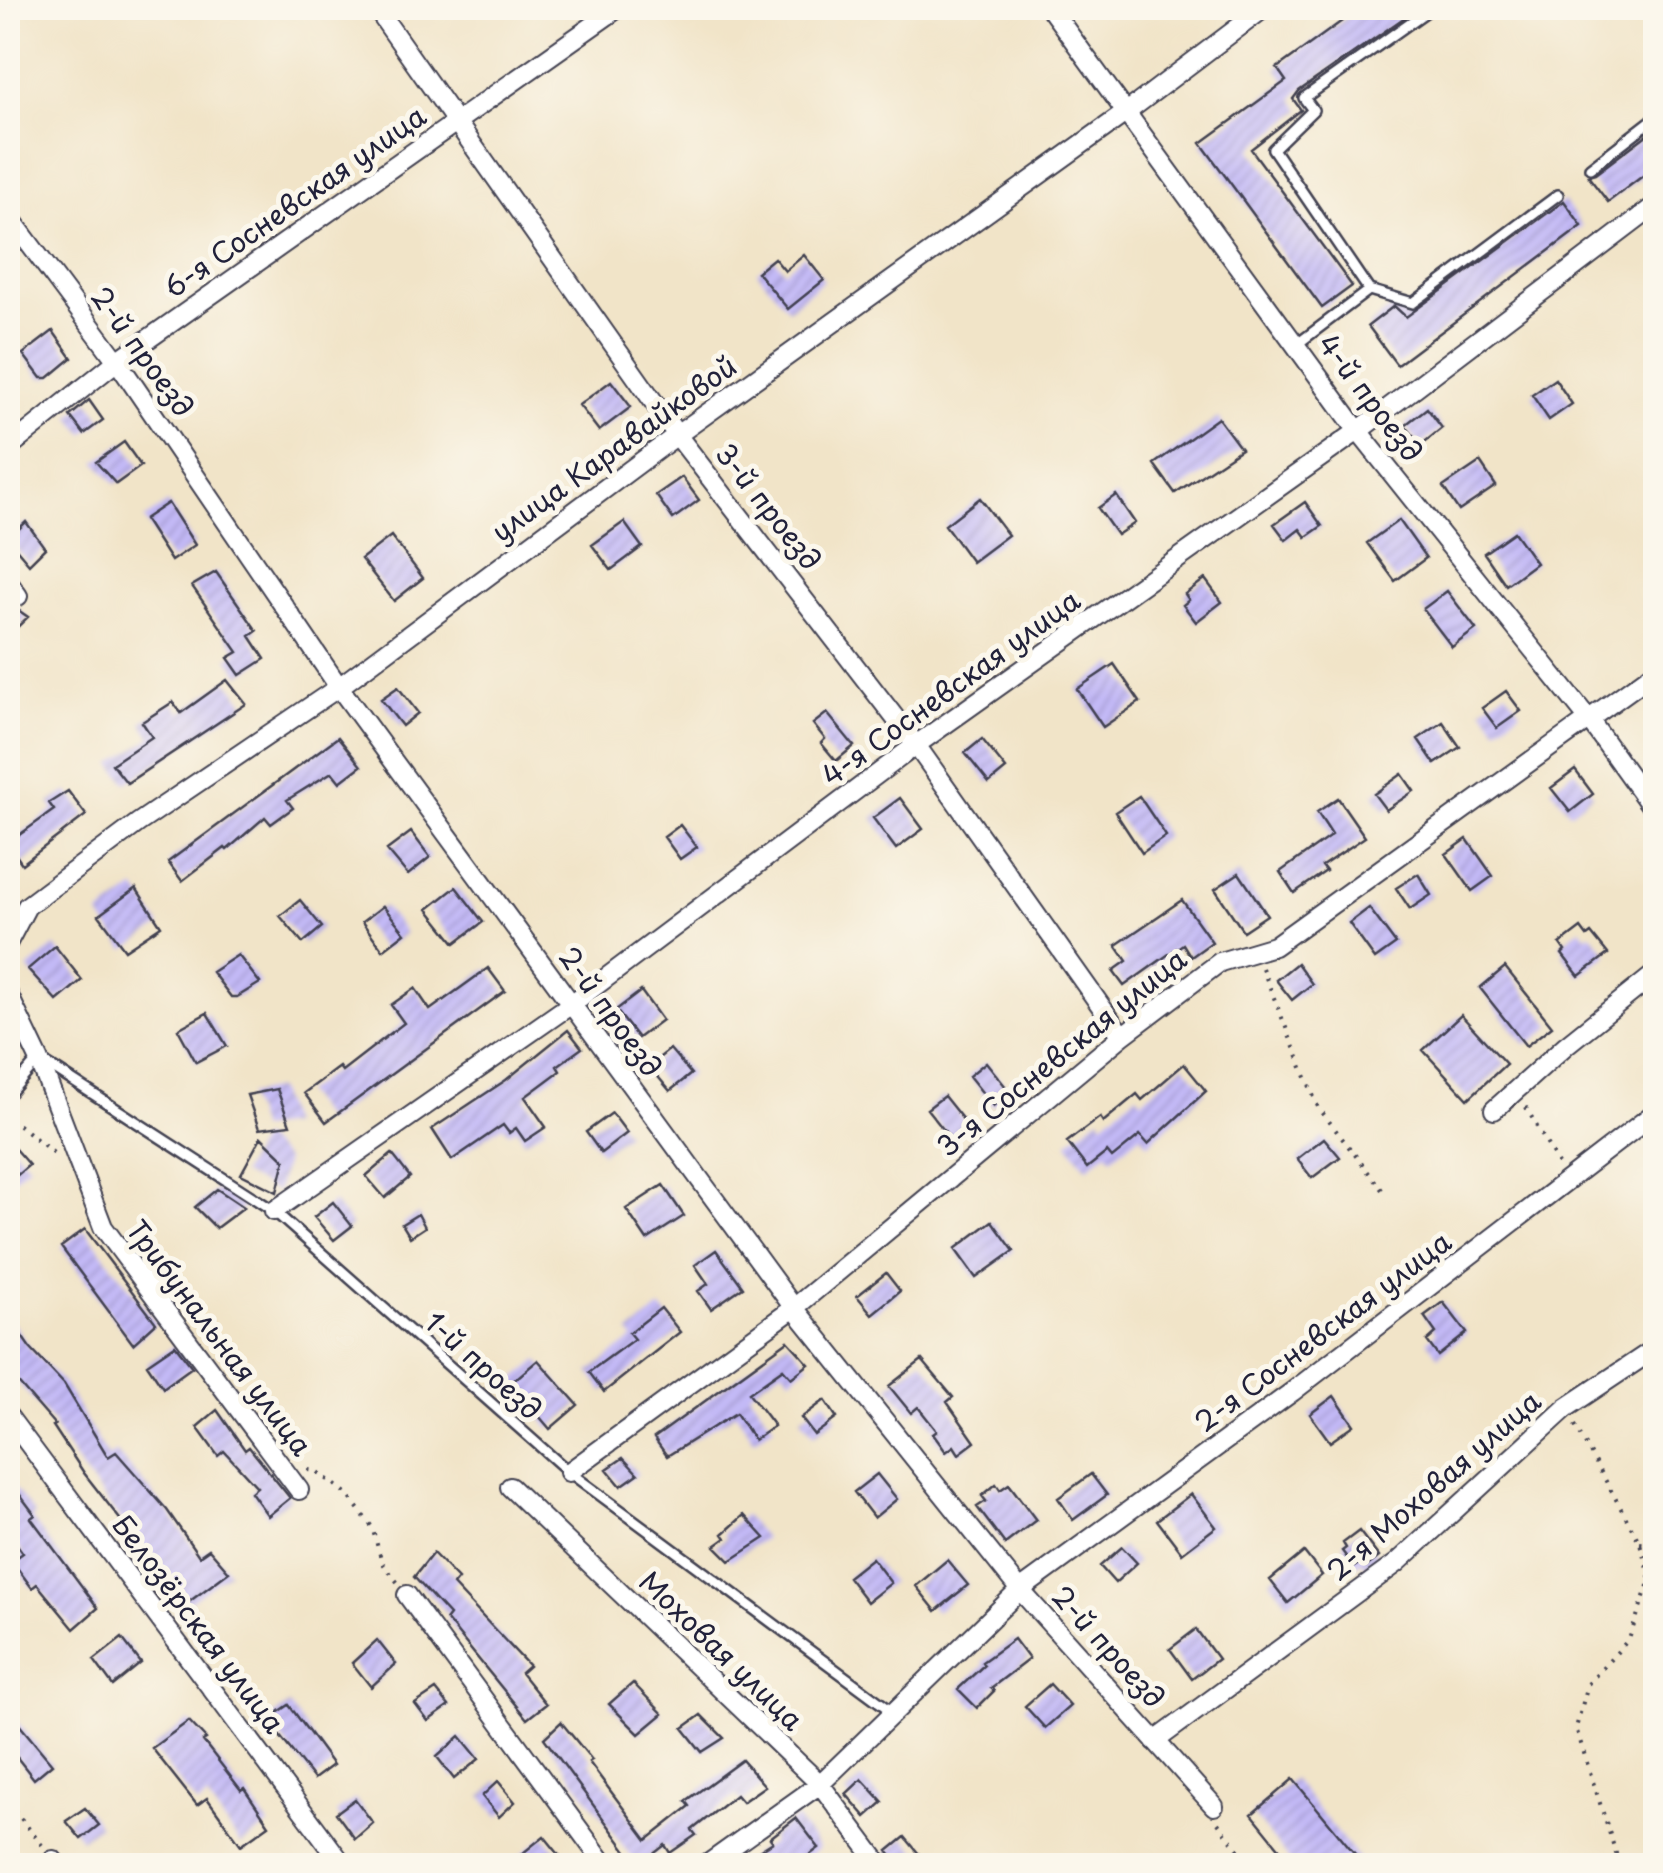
<svg xmlns="http://www.w3.org/2000/svg" width="1663" height="1873" viewBox="0 0 1663 1873" font-family="'Playpen Sans',sans-serif">
<defs>
<pattern id="building-hatch" width="6" height="6" patternUnits="userSpaceOnUse" patternTransform="scale(2.5)"><rect width="6" height="6" fill="#c3b9f6"/><path d="M-1 1l2-2M0 6l6-6M5 7l2-2" fill="none" stroke="#a79fd4"/></pattern>
</defs>
<rect width="100%" height="100%" fill="#fbf7ec"/>
<filter id="ink" filterUnits="userSpaceOnUse"><feTurbulence type="fractalNoise" baseFrequency=".01" numOctaves="2"/><feDisplacementMap in="SourceGraphic" scale="20" xChannelSelector="R" yChannelSelector="G"/><feConvolveMatrix kernelMatrix="1 2 1 2 8 2 1 2 1" color-interpolation-filters="sRGB"/></filter>
<filter id="wash" filterUnits="userSpaceOnUse"><feTurbulence type="fractalNoise" baseFrequency=".0048" numOctaves="4" result="noise"/><feDisplacementMap in="SourceGraphic" scale="40" xChannelSelector="R" yChannelSelector="G"/><feGaussianBlur stdDeviation="2.25" result="paint"/><feColorMatrix in="noise" values="0 0 0 0 0 0 0 0 0 0 0 0 0 0 0 0 0 1.4 0 .05"/><feComposite in="paint" operator="in"/></filter>
<g filter="url(#wash)">
<rect width="100%" height="100%" fill="#f1e4c8"/>
<g id="blocks">
<path fill="url(#building-hatch)" d="M1360,8H1418L1299,91L1293,99L1301,110L1251,149L1352,286L1322,308L1201,143L1286,81L1277,68Z
M1656,128V166L1608,202L1588,176L1595,174Z
M1564,201L1582,226L1397,365L1368,326L1394,306L1406,317Z
M804,255L824,280L788,309L757,272L774,258L785,271Z
M53,331L72,358L48,378H41L23,354Z
M1555,379L1572,404L1549,420L1532,395Z
M611,381L631,407L599,431L579,405Z
M89,400L103,420L84,434L70,416Z
M1427,408L1442,428L1421,445L1405,425Z
M1218,418L1241,449L1175,493L1154,464Z
M124,442L141,466L116,484L96,462Z
M1480,462L1496,486L1459,511L1443,487Z
M682,477L699,500L673,519L656,495Z
M1116,495L1135,523L1117,535L1098,508Z
M980,498L1008,535L972,562L945,525Z
M1305,502L1322,526L1306,537L1300,529L1286,540L1274,524Z
M168,503L195,545L171,561L144,519Z
M1399,520L1426,558L1395,581L1367,543Z
M26,522L45,548L29,564L8,539Z
M624,522L642,547L611,570L592,545Z
M1514,532L1536,563L1506,585L1484,553Z
M391,536L423,578L394,601L361,559Z
M216,572L257,631L250,636L265,659L240,675L228,658L238,652L192,586Z
M1205,579L1222,602L1196,622L1183,605L1189,600L1185,594Z
M1447,591L1476,629L1452,647L1423,609Z
M8,603L28,617L8,636Z
M1114,664L1140,702L1103,727L1077,689Z
M227,680L246,704L127,783L112,764L152,737L142,722L173,702L181,713Z
M398,687L418,713L402,726L381,699Z
M1506,691L1521,711L1497,728L1482,708Z
M827,713L854,746L836,761L821,743L825,739L813,724Z
M1443,722L1460,747L1435,764L1418,739Z
M338,737L361,766L340,782L332,772L287,800L293,808L271,824L265,817L227,850L225,848L182,881L168,862Z
M982,739L1006,769L989,783L965,753Z
M1575,770L1593,794L1570,812L1551,788Z
M1402,774L1414,791L1386,810L1374,794Z
M68,791L86,815L22,864L8,843L54,810L49,803Z
M1139,796L1166,836L1142,853L1115,812Z
M900,798L923,829L896,849L873,818Z
M1338,798L1365,837L1322,866L1326,871L1294,893L1280,872L1332,835L1317,812Z
M680,825L697,847L680,859L664,837Z
M411,832L430,857L408,875L387,850Z
M1467,839L1493,876L1472,891L1446,854Z
M1239,873L1267,915L1243,931L1215,889Z
M1418,874L1431,895L1410,909L1396,888Z
M456,887L483,922L455,943L428,909Z
M136,888L161,926L125,950L99,915Z
M300,900L322,927L303,943L280,916Z
M1182,900L1212,942L1191,957L1183,944L1124,986L1113,971L1127,961L1116,945Z
M383,906L405,933L383,950L362,922Z
M1369,908L1396,944L1375,959L1349,923Z
M1581,928L1587,936L1591,933L1608,954L1579,976L1562,954L1565,951L1560,944Z
M55,946L82,980L57,1001L28,969Z
M238,955L260,983L237,997H231L212,972Z
M1297,963L1312,984L1292,1000L1276,980Z
M1505,967L1552,1026L1526,1046L1480,988Z
M488,968L505,991L326,1122L304,1093L339,1067L342,1071L404,1023L391,1005L415,988L430,1010Z
M641,991L662,1020L638,1038L616,1010Z
M207,1013L227,1046L196,1062L178,1029Z
M1461,1015L1506,1064L1468,1099L1423,1050Z
M568,1030L582,1048L557,1066L560,1071L525,1097L546,1127L525,1141L516,1128L509,1133L503,1125L452,1160L432,1129L506,1080Z
M670,1049L691,1074L670,1091L649,1066Z
M986,1062L1010,1092L993,1106L969,1076Z
M1184,1064L1206,1091L1148,1144L1140,1135L1112,1158L1107,1152L1087,1168L1067,1142L1100,1117L1103,1122L1137,1094L1142,1100Z
M277,1089L290,1125L259,1129L247,1095Z
M944,1096L968,1126L951,1139L927,1109Z
M612,1113L627,1133L601,1153L586,1132Z
M261,1137L285,1160L277,1192L241,1174Z
M1324,1138L1340,1157L1312,1178L1297,1159Z
M8,1141L29,1165L8,1183Z
M392,1154L410,1177L385,1198L366,1176Z
M663,1185L684,1216L647,1240L626,1209Z
M217,1189L244,1207L216,1228L195,1207Z
M333,1202L352,1226L334,1240L314,1217Z
M418,1214L425,1227L410,1237L402,1224Z
M992,1221L1014,1251L976,1278L955,1249Z
M85,1229L156,1323L133,1344L61,1247Z
M716,1250L743,1287L711,1309L698,1291L708,1284L695,1265Z
M886,1273L900,1291L872,1314L857,1296Z
M1443,1302L1467,1333L1438,1356L1427,1341L1436,1333L1424,1316Z
M661,1308L680,1332L604,1392L589,1372L634,1339L629,1333Z
M8,1316L30,1348L64,1384L108,1457L116,1452L167,1510L199,1556L209,1549L229,1572L186,1604L84,1473L53,1426L55,1425L8,1371Z
M788,1341L809,1364L791,1378L783,1369L749,1393L774,1426L754,1440L736,1413L667,1456L654,1438Z
M175,1345L192,1367L163,1388L147,1364Z
M538,1360L578,1405L550,1429L511,1383Z
M922,1360L953,1397L947,1402L975,1442L959,1454L954,1446L946,1452L933,1434L937,1431L918,1407L911,1413L889,1386Z
M1334,1396L1354,1425L1330,1442L1310,1414Z
M825,1400L837,1418L814,1435L801,1418Z
M217,1410L245,1450L249,1447L290,1498L268,1516L251,1492L257,1487L224,1451L218,1456L197,1427Z
M623,1458L638,1474L621,1486L607,1469Z
M877,1474L897,1499L874,1518L854,1492Z
M1091,1474L1107,1495L1073,1520L1058,1498Z
M8,1479L35,1515L31,1518L98,1608L74,1629L37,1584L32,1588L12,1561L23,1553L8,1532Z
M996,1484L1000,1490L1009,1484L1036,1520L1005,1544L977,1507L986,1501L982,1496Z
M1191,1494L1216,1527L1182,1553L1157,1520Z
M744,1515L765,1538L730,1561L715,1546L726,1538L723,1534Z
M1359,1531L1379,1557L1366,1567L1361,1562L1354,1567L1342,1551L1346,1548L1343,1543Z
M1122,1547L1137,1563L1115,1583L1100,1566Z
M1304,1552L1322,1575L1288,1603L1270,1580Z
M433,1553L458,1579L453,1585L529,1666L521,1673L546,1704L527,1719L446,1619L449,1615L414,1577Z
M872,1558L891,1583L867,1602L848,1577Z
M947,1560L968,1585L936,1611L916,1586Z
M1196,1629L1218,1659L1192,1679L1170,1649Z
M122,1638L141,1663L113,1686L94,1660Z
M1014,1639L1029,1659L991,1688L994,1691L977,1708L958,1689L984,1665L982,1662Z
M377,1640L396,1664L371,1687L352,1663Z
M633,1683L663,1714L639,1734L609,1704Z
M1050,1684L1070,1706L1045,1728L1025,1706Z
M436,1690L449,1706L428,1721L415,1704Z
M289,1705L333,1765L314,1779L267,1720Z
M8,1711L52,1764L34,1779L8,1746Z
M701,1715L724,1738L702,1752L683,1728Z
M189,1721L206,1739L203,1741L241,1790L244,1788L269,1825L241,1845L207,1798L197,1805L152,1748Z
M561,1722L592,1760L589,1762L647,1840L690,1806L686,1801L742,1760L765,1786L742,1802L736,1795L692,1830L696,1835L670,1853L665,1845L638,1866L544,1738Z
M460,1736L479,1759L454,1779L437,1757Z
M862,1779L883,1802L866,1817L846,1794Z
M1293,1779L1365,1866H1294L1252,1814Z
M498,1781L515,1802L499,1817L482,1796Z
M355,1799L373,1823L355,1839L336,1813Z
M85,1808L99,1825L81,1839L66,1821Z
M796,1818L819,1848L795,1866H759L751,1856L773,1842L770,1838Z
M544,1836L561,1857L552,1866H507Z
M905,1837L929,1866H900L888,1851Z"/>
</g>
</g>
<g filter="url(#ink)">
<use href="#blocks" fill-opacity="0" stroke="#413f50" stroke-width="2.5"/>
<g fill="none" stroke-linecap="round" stroke-linejoin="round">
<g stroke="#413f50" stroke-width="14">
<path id="service" d="M1590,168L1656,117
M1369,290L1413,303L1558,195
M1296,345L1369,290L1273,149L1313,110L1304,98L1431,8
M8,1095L39,1059L274,1211L569,1472L894,1713"/>
</g>
<g stroke="#413f50" stroke-width="22">
<path id="minor" d="M376,8L677,435L916,745L1122,1036
M1050,8L1358,431L1590,721L1656,813
M8,215L117,361L339,687L794,1308L1020,1590L1214,1806
M8,448L117,361L618,8
M8,582L18,596
M8,942L27,906L138,823L339,687L677,435L1128,111L1264,8
M8,994L39,1059L103,1227L299,1490
M1494,1110L1566,1045L1656,973
M274,1211L570,1005L916,745L1358,431L1656,205
M8,1416L344,1866
M569,1472L794,1308L1122,1036L1220,962L1274,946L1656,671
M510,1487L820,1784L881,1866
M407,1595L606,1866
M1155,1741L1397,1563L1566,1408L1656,1348
M53,1860L58,1866
M705,1866L820,1784L1020,1590L1292,1392L1656,1112"/>
</g>
<path stroke="#413f50" stroke-width="4" stroke-dasharray="2.5 8" stroke-linecap="butt" d="M1262,968L1318,1107L1386,1195
M1526,1107L1558,1164
M8,1125H19L56,1155
M1575,1425L1640,1543L1650,1580L1629,1639L1588,1684L1576,1728L1620,1866
M308,1470L316,1471L347,1494L372,1527L382,1562L398,1583
M1640,1543L1656,1545
M8,1802L42,1845
M1218,1823L1251,1866"/>
<use href="#service" stroke="#fff" stroke-width="9"/>
<use href="#minor" stroke="#fff" stroke-width="18"/>
</g>
</g>
<g text-anchor="middle" stroke-width="10" stroke-linejoin="round" paint-order="stroke">
<g font-size="28" fill="#22223b" stroke="#fbf7ec">
<text transform="translate(295 202) rotate(-35)" y="10">6-я Сосневская улица</text>
<text transform="translate(142 352) rotate(54)" y="10">2-й проезд</text>
<text transform="translate(1370 398) rotate(53)" y="10">4-й проезд</text>
<text transform="translate(614 449) rotate(-36)" y="10">улица Каравайковой</text>
<text transform="translate(768 507) rotate(52)" y="10">3-й проезд</text>
<text transform="translate(951 688) rotate(-36)" y="10">4-я Сосневская улица</text>
<text transform="translate(610 1012) rotate(54)" y="10">2-й проезд</text>
<text transform="translate(1062 1053) rotate(-39)" y="10">3-я Сосневская улица</text>
<text transform="translate(1323 1332) rotate(-37)" y="10">2-я Сосневская улица</text>
<text transform="translate(219 1338) rotate(53)" y="10">Трибунальная улица</text>
<text transform="translate(483 1366) rotate(42)" y="10">1-й проезд</text>
<text transform="translate(1434 1486) rotate(-41)" y="10">2-я Моховая улица</text>
<text transform="translate(198 1624) rotate(53)" y="10">Белозёрская улица</text>
<text transform="translate(1108 1647) rotate(48)" y="10">2-й проезд</text>
<text transform="translate(721 1651) rotate(44)" y="10">Моховая улица</text>
</g>
</g>
<rect width="1663" height="1873" fill="none" stroke="#fbf7ec" stroke-width="40"/>
</svg>
